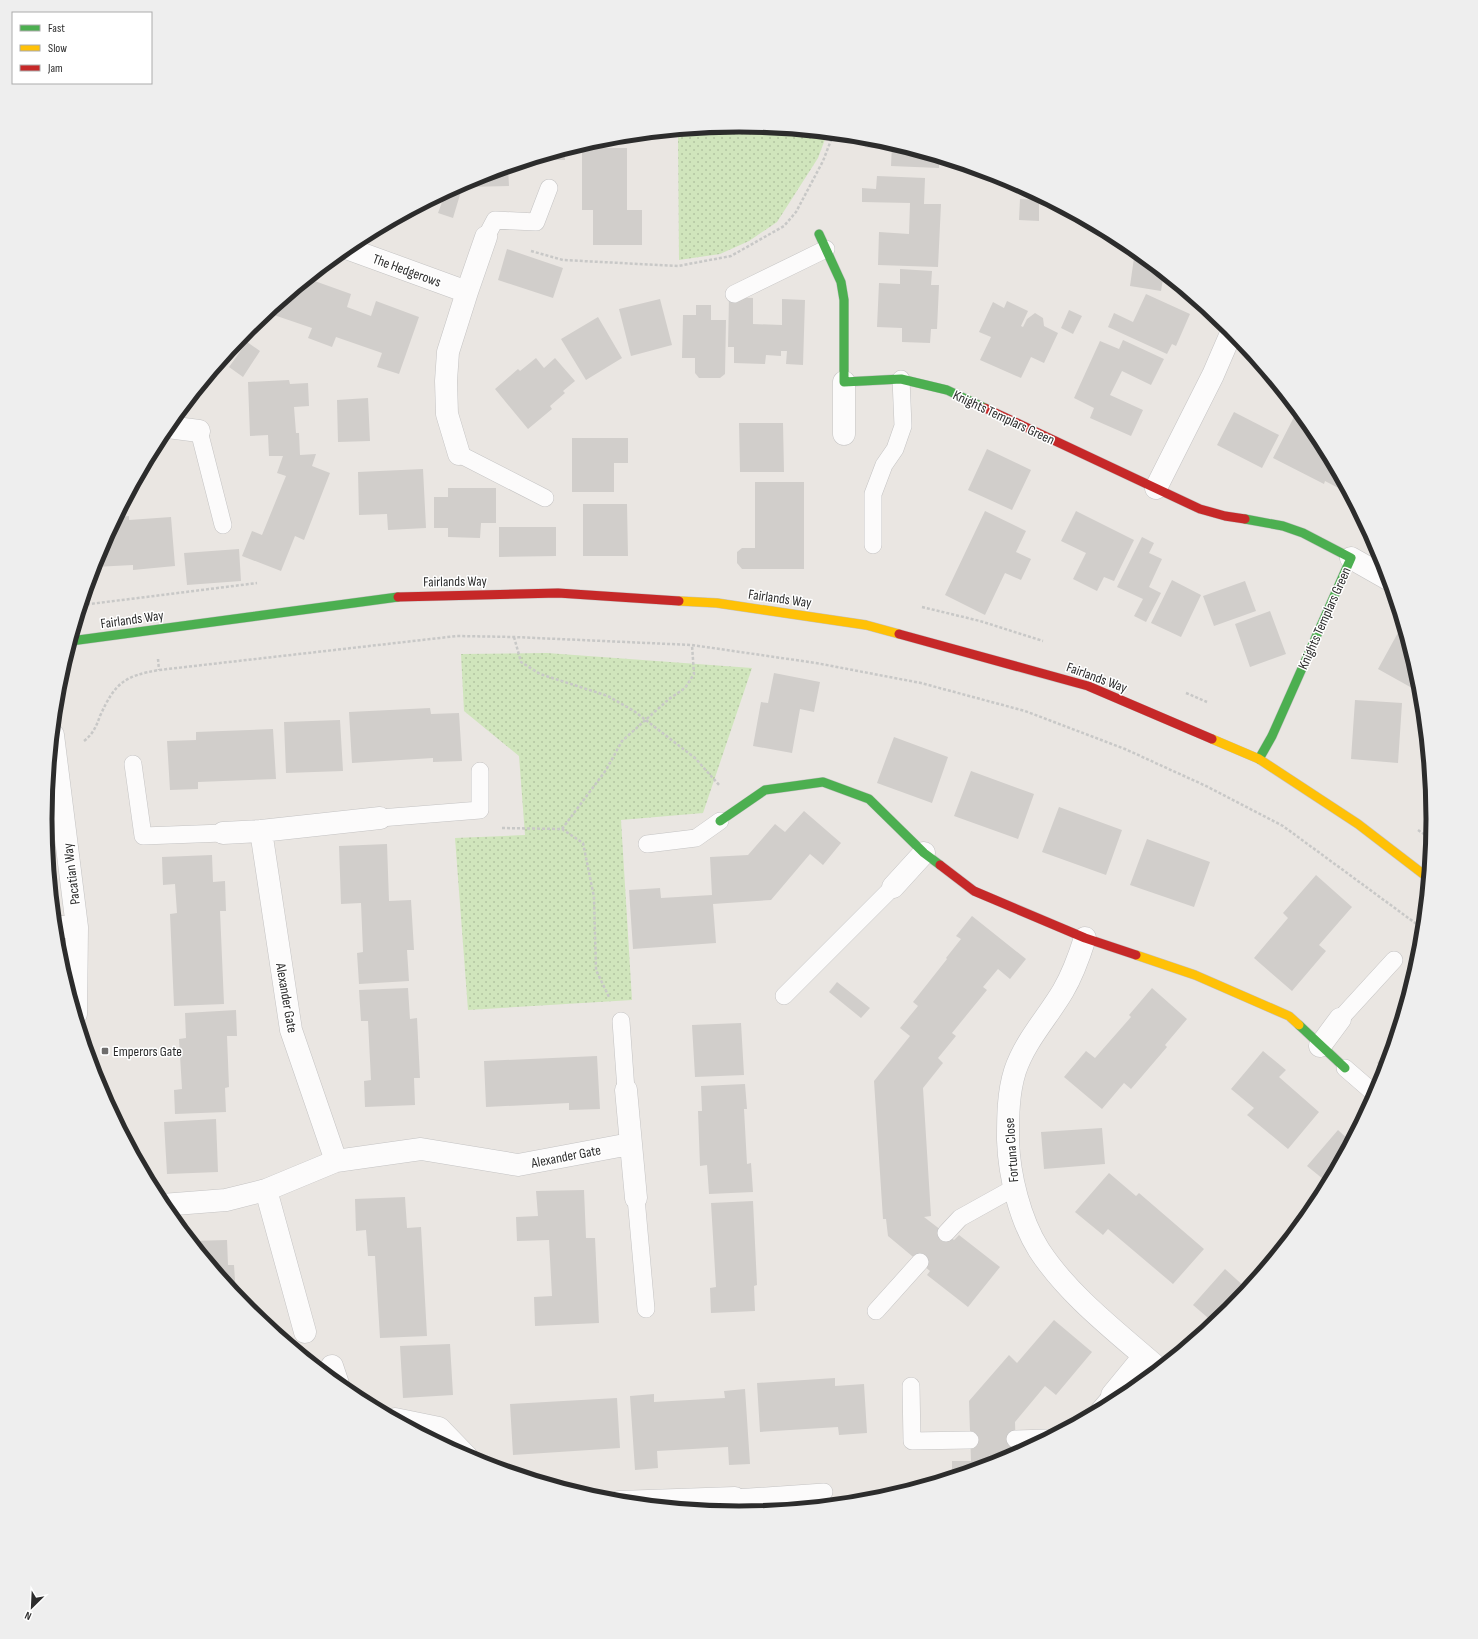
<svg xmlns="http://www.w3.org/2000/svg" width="1478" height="1639" viewBox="0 0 1478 1639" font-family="'Sofia Sans Condensed',sans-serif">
<defs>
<pattern id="grass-dots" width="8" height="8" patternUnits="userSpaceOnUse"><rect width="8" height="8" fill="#d0e5bc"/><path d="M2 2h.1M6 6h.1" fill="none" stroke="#b3c5a2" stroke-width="1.8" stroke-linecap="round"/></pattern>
</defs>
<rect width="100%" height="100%" fill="#eae6e2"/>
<path fill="url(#grass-dots)" d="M739,126L827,134L818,158L777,222L749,241L720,254L679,260L678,131Z
M547,653L752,668L703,813L621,820L632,1000L468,1010L455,838L525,835L519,756L464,711L461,654Z"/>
<path fill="#d1cecb" d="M892,144L939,159V168L891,166Z
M582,148H627V210H642V245H593V210H582Z
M565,151V160H535Z
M508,168L509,186L465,187V183L474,178Z
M877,176L925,178L924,204H941L938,267L878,265L879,232L909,234L910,203L862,202V188L876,189Z
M458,187L462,188L453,218L438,213L445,194Z
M1020,199L1039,200V221L1019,220Z
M507,249L563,268L553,298L498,280Z
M1135,251L1170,280L1163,279L1161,291L1130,286Z
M900,269L932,271L931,285H939L937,329H931L930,343L902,342V328L877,327L879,283L900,284Z
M309,279L351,294L347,307L371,316L376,301L419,317L399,374L377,367L382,353L336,337L332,347L308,338L312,328L268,313Z
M1146,294L1190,314L1176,346L1172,344L1167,354L1108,327L1114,313L1133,322Z
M729,297L753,298V324L782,325V299L805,300L803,365L786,364L787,351H781V356L766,355L765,364L734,363V347H728Z
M660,299L672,345L631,356L619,309Z
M1007,301L1028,311L1021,326L1023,327L1027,319L1035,313L1043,318L1044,326L1058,333L1044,363L1031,357L1021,378L980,360L991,337L979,332L993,302L1004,308Z
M696,305H711V320H726L725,374L720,378H699L695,373V358H682L683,315H696Z
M1069,310L1082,316L1073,334L1061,328Z
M598,317L622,358L586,380L561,339Z
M1123,340L1164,359L1151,385L1122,371L1110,395L1143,410L1131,436L1090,418L1094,408L1074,398L1100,341L1119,349Z
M247,342L260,351L243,377L229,367Z
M536,358L544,368L555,358L575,381L563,391L565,393L550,406L552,409L528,429L495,389L518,369L520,371Z
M289,380L290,384L308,383L309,406L294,407L296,433H299L300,455L316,454L312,466L330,473L304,540L295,536L281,571L242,556L252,531L262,535L286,476L277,473L283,456H269L268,435L250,436L248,382Z
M368,398L370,441L338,442L337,400Z
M1234,412L1279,435L1262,468L1217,445Z
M1295,415L1304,419L1316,434L1348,493L1325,481L1324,484L1273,458Z
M739,423H783L784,472H740Z
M572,438H628V463H614V492H572Z
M987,449L1031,470L1012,510L968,490Z
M423,469L426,528L388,530L387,514L359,515L358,472Z
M755,482H804V569H742L737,563V552L742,548H755Z
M448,488H496V523H481L480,538L448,537V528H434V497H448Z
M583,504H627L628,556H583Z
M985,511L1026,531L1016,552L1031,559L1021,580L1005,573L985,615L945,595Z
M1076,511L1134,540L1114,581L1104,577L1097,591L1073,579L1086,553L1061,541Z
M129,516V520L171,517L175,566L133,570V565L94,567L98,554L118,517Z
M499,527H556V556L499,557Z
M1142,537L1154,543L1149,553L1162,559L1149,587L1161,593L1146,622L1134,616L1143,599L1117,587Z
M239,549L241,581L187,585L184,553Z
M1172,580L1201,595L1181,637L1151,623Z
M1245,581L1256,611L1214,626L1203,596Z
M1270,611L1286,654L1250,667L1235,624Z
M1400,629L1403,631L1420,684L1421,693L1378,669Z
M774,673L820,682L814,712L800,709L792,753L753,746L761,702L768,703Z
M1355,700L1402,703L1398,763L1351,759Z
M430,708L431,714L459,713L462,761L433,762V758L352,763L349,712Z
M340,720L343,771L286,773L284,722Z
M273,729L276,779L198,782V789L170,790L167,741L196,740V732Z
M894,737L948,757L932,803L877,783Z
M971,771L1034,794L1018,839L954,816Z
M1059,807L1122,830L1106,875L1042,852Z
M804,811L841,843L823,865L810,854L771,900L713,904L716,943L633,949L629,890L660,888L661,898L712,895L710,857L748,855L775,824L785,832Z
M1147,839L1210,862L1194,907L1130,885Z
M387,844L389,901L411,900L414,950H407L409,981L359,984L357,953L363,952L361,903L341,904L339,846Z
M212,855L213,882L225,881L226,911H220L224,1004L174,1006L170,914L177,913L175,884L163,885L162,857Z
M1316,875L1352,907L1319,945L1326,951L1292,991L1254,958L1288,918L1283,913Z
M972,916L1026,959L1010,979L998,969L983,987L987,990L952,1033L956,1036L938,1058L943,1063L923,1088L931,1216L924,1217L954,1240L959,1235L1000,1267L968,1307L927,1275L930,1271L888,1236L886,1219H883L874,1081L910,1036L900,1028L918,1006L913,1002L947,959L946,958L961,939L956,936Z
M837,982L870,1008L861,1018L829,992Z
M408,988L410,1019L417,1018L420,1078H414L415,1105L365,1107L364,1081L371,1080L368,1021H361L359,990Z
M1152,988L1187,1019L1165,1045L1167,1047L1131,1089L1124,1083L1102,1109L1064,1077L1086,1051L1095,1058L1131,1017L1129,1015Z
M236,1010L237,1036H227L229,1087L225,1088L226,1112L175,1114L174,1090L182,1089L179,1039L186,1038L185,1013Z
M741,1023L744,1075L695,1077L692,1025Z
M1392,1045L1389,1055L1385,1070L1377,1063Z
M1263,1051L1286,1070L1279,1077L1319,1112L1288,1149L1247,1115L1254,1108L1231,1089Z
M597,1056L600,1109L569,1110V1103L486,1107L484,1061Z
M745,1084L747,1109H744L747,1164L751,1163L753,1192L709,1194L707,1165L700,1166L698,1111H702L701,1086Z
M216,1119L218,1172L167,1174L164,1122Z
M1102,1128L1105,1164L1044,1169L1041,1132Z
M1338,1130L1350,1141L1328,1183L1307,1166Z
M1109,1173L1136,1196L1139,1193L1204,1249L1173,1284L1108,1229L1103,1235L1075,1212Z
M584,1190L586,1238H595L599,1323L535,1326L534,1297L552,1296L549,1240L517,1241L516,1217L538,1216L536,1191Z
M405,1197L407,1228L421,1227L427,1336L380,1338L375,1256H368L366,1230L356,1231L355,1199Z
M753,1201L757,1285L754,1286L755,1311L711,1313L710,1288L716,1287L711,1203Z
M227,1240L228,1265H234L236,1295L192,1241Z
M1225,1269L1247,1289L1230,1310L1214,1323L1193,1305Z
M1054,1320L1092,1352L1056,1395L1045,1386L1015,1422L1016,1455L1003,1460V1461L952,1477V1461H971L969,1401L1009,1355L1017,1363Z
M450,1344L453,1395L403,1398L400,1346Z
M835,1378V1386L864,1384L867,1433L839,1435L838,1427L760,1432L757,1383Z
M745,1389L750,1464L729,1465L728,1447L657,1451L658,1468L635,1470L630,1396L654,1394V1402L725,1398L724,1391Z
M617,1398L620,1448L513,1455L510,1404Z"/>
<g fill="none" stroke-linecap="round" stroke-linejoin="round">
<g stroke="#c4c3c3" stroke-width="18">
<path id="lane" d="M870,138V139
M486,237L495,220L536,222L549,188
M734,294L826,249
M199,431L223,525
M459,454L545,498
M873,545V494L884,465L895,449L903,426L901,379
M133,764L143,836L223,833
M380,818L480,810V771
M647,844L696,838L720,821
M784,996L893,887
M1340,1019L1394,960
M621,1021L626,1090
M1345,1068L1375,1094
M636,1198L646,1309
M946,1233L960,1218L1014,1188
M876,1311L920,1262
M911,1386L912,1441L970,1440
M1099,1410L1112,1395
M1015,1439L1047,1438
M735,1498L824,1492"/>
</g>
<g stroke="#c4c3c3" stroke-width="23">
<path id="street" d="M346,248L467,292L448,352L446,381L447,414L459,454
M467,292L486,237
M168,427L199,431
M844,434V382
M1156,488L1213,375L1232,331
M1351,558L1388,579
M53,735L77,927L76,1014
M261,831L291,1030L336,1161
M223,833L261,831L380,818
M893,887L924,853
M56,927H77
M1085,938C1079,957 1073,974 1063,991C1047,1018 1025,1041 1015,1071C1008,1093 1008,1117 1008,1140C1009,1175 1020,1220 1039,1250C1069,1296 1117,1332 1159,1369
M1320,1046L1340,1019
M626,1090L636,1198
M266,1190L305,1332
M162,1205L226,1200L266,1190L336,1161L421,1149L518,1165L630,1144
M332,1366L338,1384
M1112,1395L1144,1356
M395,1419L439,1428L467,1457
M619,1502L735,1498"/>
</g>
<g stroke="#c4c3c3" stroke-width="10">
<path id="fast" d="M819,234L841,282L844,300V382L901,379L947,390L985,408
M1245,519L1283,526L1303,533L1351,558L1272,736L1259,759
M71,641L398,597
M720,821L765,790L823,782L869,799L924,853L940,865
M1299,1025L1345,1068"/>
</g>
<g stroke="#c4c3c3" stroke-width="10">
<path id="slow" d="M679,601L717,603L866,625L899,634
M1212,739L1259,759L1358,824L1427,877
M1136,955L1195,975L1289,1016L1299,1025"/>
</g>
<g stroke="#c4c3c3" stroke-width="10">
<path id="jam" d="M985,408L1200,509L1225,516L1245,519
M398,597L558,593L679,601
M899,634L1088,686L1212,739
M940,865L974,891L1085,938L1136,955"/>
</g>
<path stroke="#c8c8c7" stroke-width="2.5" stroke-dasharray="3 2" stroke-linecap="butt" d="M531,251L563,260L678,266L731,256L784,226L796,212L823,161L833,135
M1361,530L1363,522
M82,605L257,583
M922,607L980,621L1043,641
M514,637L521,662L540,674L608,696L634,711L695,758L720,786
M158,659L159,670
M1186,693L1207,702
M84,741C93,734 96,727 100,716C115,683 124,676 159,670L457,636L514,637L692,645L816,663L921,683L1025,711L1125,749L1206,786L1283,826L1422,928
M502,828L562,829L606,770L622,741L669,699L685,688L694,674L692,645
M562,829L583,843L594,897L596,970L609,997
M1418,830L1431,839"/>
<use href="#lane" stroke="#fcfbfb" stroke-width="17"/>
<use href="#street" stroke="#fcfbfb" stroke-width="22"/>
<use href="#fast" stroke="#4caf50" stroke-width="9"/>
<use href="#slow" stroke="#ffc107" stroke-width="9"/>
<use href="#jam" stroke="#c62828" stroke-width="9"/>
</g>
<rect fill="#6e6d6c" stroke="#fff" stroke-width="1.5" x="101" y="1047" width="8" height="8" rx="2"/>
<g text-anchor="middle" stroke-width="3" stroke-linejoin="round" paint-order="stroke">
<g font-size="14" fill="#2c2c2c" stroke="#fff">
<text transform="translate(407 270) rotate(20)" y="5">The Hedgerows</text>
<text transform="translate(1004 417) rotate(25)" y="5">Knights Templars Green</text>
<text transform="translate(455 581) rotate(-1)" y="5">Fairlands Way</text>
<text transform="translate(780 598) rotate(8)" y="5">Fairlands Way</text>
<text transform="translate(1324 618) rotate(-66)" y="5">Knights Templars Green</text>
<text transform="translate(132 619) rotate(-8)" y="5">Fairlands Way</text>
<text transform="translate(1097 677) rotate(20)" y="5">Fairlands Way</text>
<text transform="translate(71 874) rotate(-97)" y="5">Pacatian Way</text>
<text transform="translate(287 998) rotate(80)" y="5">Alexander Gate</text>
<text transform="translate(1011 1150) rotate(-94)" y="5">Fortuna Close</text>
<text transform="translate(566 1156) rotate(-11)" y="5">Alexander Gate</text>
</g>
<g font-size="14" fill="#2c2c2c" stroke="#fff" text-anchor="start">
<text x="113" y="1056">Emperors Gate</text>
</g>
</g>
<path d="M0 0H1478V1639H0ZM52 819a687 687 0 1 1 1374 0a687 687 0 1 1-1374 0Z" fill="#eee" fill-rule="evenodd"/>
<path fill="none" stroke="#2c2c2c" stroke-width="5" d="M52 819a687 687 0 1 1 1374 0a687 687 0 1 1-1374 0Z"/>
<rect x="12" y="12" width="140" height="72" fill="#ffffff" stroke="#ababab"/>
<rect x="20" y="25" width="20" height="6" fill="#4caf50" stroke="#ababab"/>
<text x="48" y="32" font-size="12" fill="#2c2c2c">Fast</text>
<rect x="20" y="45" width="20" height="6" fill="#ffc107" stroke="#ababab"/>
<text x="48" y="52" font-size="12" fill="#2c2c2c">Slow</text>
<rect x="20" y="65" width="20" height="6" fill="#c62828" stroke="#ababab"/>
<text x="48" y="72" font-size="12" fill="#2c2c2c">Jam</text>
<g transform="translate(32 1607) rotate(204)" stroke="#ffffff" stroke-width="3" paint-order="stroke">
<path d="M0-3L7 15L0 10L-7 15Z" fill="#2c2c2c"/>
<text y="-6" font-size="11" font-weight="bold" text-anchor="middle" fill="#2c2c2c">N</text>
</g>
</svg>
